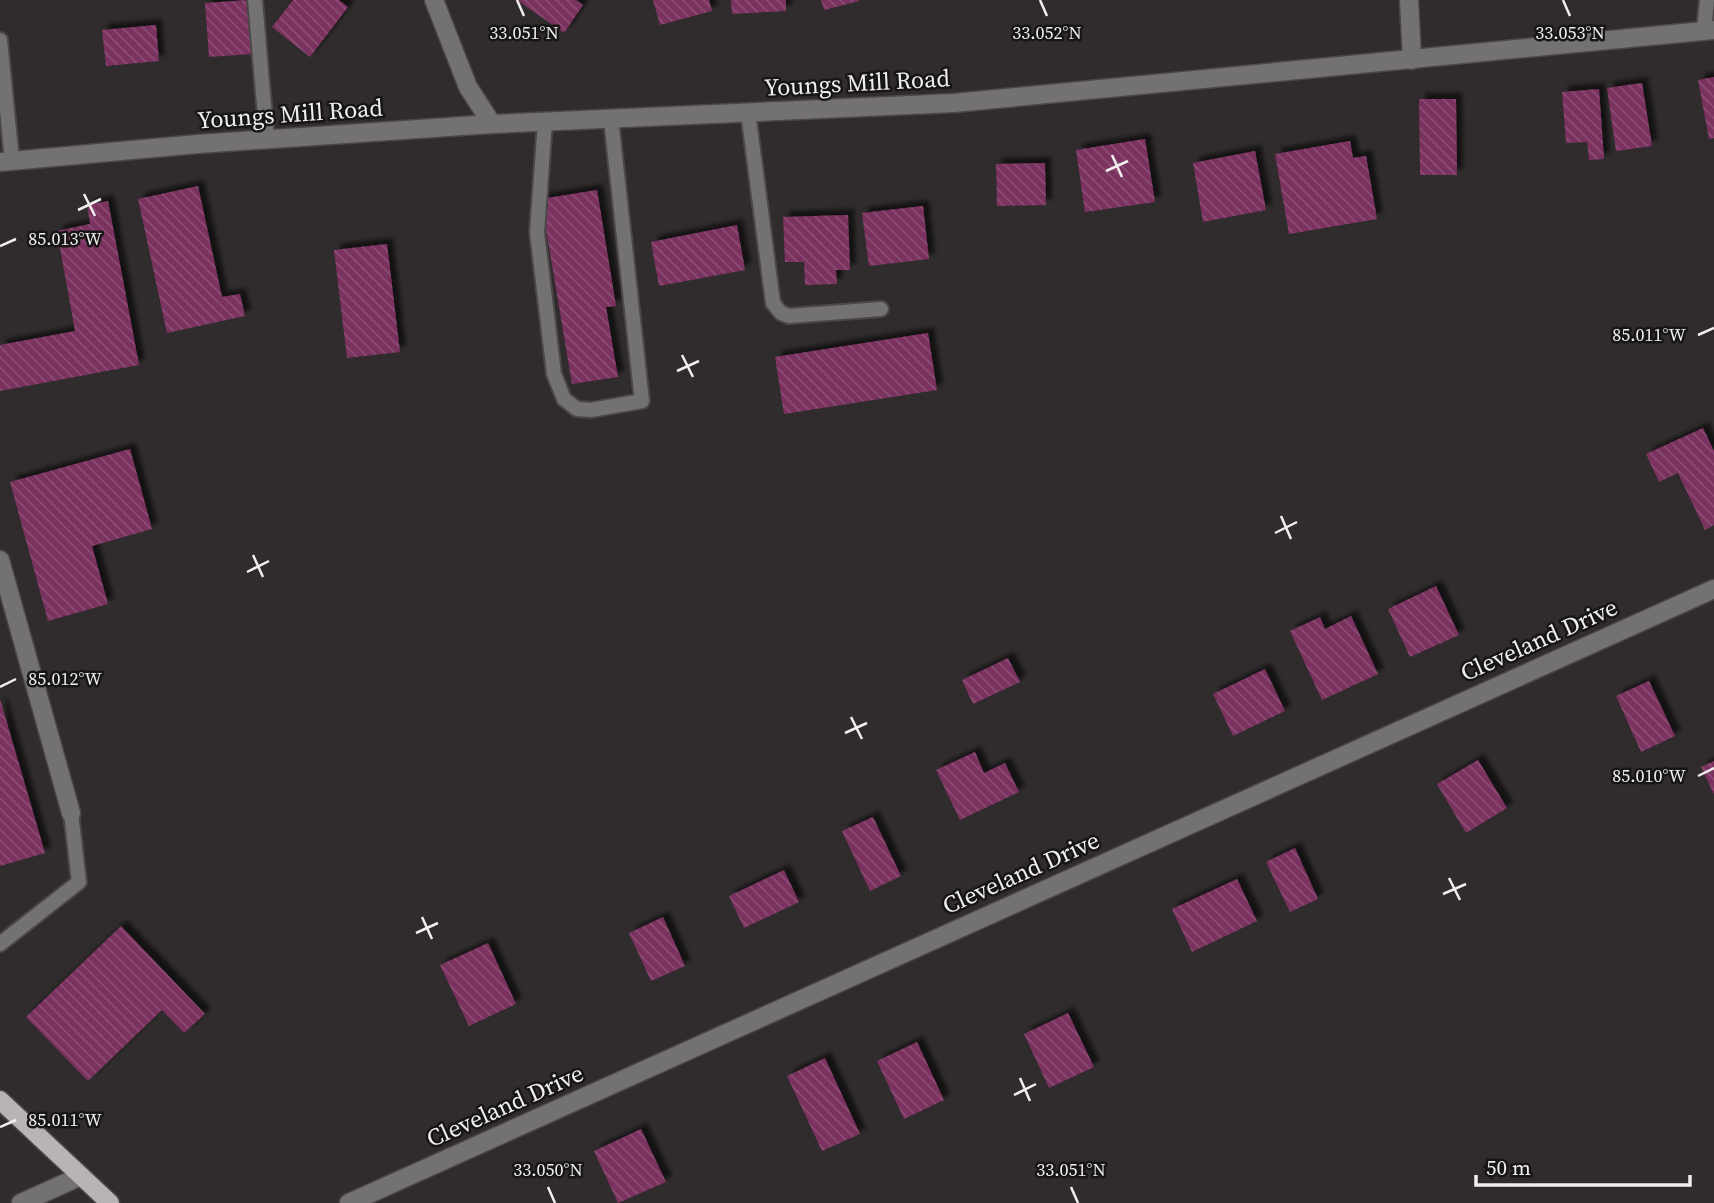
<svg xmlns="http://www.w3.org/2000/svg" width="1714" height="1203" viewBox="0 0 1714 1203" font-family="'Source Serif 4',serif">
<defs>
<pattern id="building-back-hatch" width="6" height="6" patternUnits="userSpaceOnUse" patternTransform="scale(1.75)"><rect width="6" height="6" fill="#7a305e"/><path d="M-1 5l2 2M0 0l6 6M5-1l2 2" fill="none" stroke="#8d4e75"/></pattern>
<filter id="shadow"><feDropShadow dx="6" dy="-6" stdDeviation="2" flood-color="#0009"/></filter>
</defs>
<rect width="100%" height="100%" fill="#302c2d"/>
<path fill="url(#building-back-hatch)" filter="url(#shadow)" d="M248,0L252,54L209,57L205,3Z
M293,0H339L348,7L310,57L272,27Z
M517,0H576L583,5L564,33Z
M653,0H709L712,11L660,25Z
M731,0H786V11L732,14Z
M821,0H859V1L824,10Z
M156,25L159,61L106,66L102,30Z
M1714,77V138L1709,139L1698,80Z
M1642,83L1652,146L1616,151L1607,88Z
M1599,89L1604,159L1589,160L1587,142L1566,143L1562,92Z
M1419,99H1456L1457,175H1420Z
M1145,139L1155,202L1085,212L1076,150Z
M1350,141L1353,158L1366,156L1377,219L1289,234L1275,154Z
M1255,151L1266,210L1203,222L1193,163Z
M1045,163L1046,205L997,206L996,164Z
M198,186L222,297L240,294L245,316L167,333L138,199Z
M597,190L616,306L606,307L618,377L572,384L541,199Z
M108,201L139,365L0,391V345L75,331L57,231L90,224L87,205Z
M923,206L929,259L869,266L862,213Z
M848,215L850,270H836L837,284L805,285L804,262H785L783,217Z
M737,225L745,270L659,286L651,242Z
M387,244L400,352L347,358L334,250Z
M928,333L937,390L784,414L775,357Z
M1703,428L1714,451V525L1705,530L1678,473L1659,482L1646,454Z
M130,449L152,529L92,546L108,604L48,621L10,482Z
M1436,586L1459,635L1410,657L1388,609Z
M1351,616L1378,674L1322,700L1290,631L1320,617L1325,629Z
M1008,658L1020,682L973,704L962,680Z
M1265,669L1285,711L1233,736L1213,694Z
M1649,681L1675,736L1641,752L1616,696Z
M0,699L45,853L0,866Z
M975,752L984,773L1005,763L1019,792L960,820L936,770Z
M1478,760L1507,808L1466,833L1437,784Z
M1714,761V794L1701,767Z
M873,817L901,876L870,891L842,831Z
M1295,848L1318,899L1290,912L1266,862Z
M784,870L799,902L744,928L729,896Z
M1237,879L1257,921L1192,952L1172,909Z
M663,917L685,966L651,981L629,933Z
M121,926L205,1014L184,1033L162,1010L88,1081L26,1017Z
M488,943L516,1004L469,1026L440,965Z
M1068,1013L1094,1067L1049,1088L1024,1034Z
M917,1042L944,1100L904,1119L877,1061Z
M825,1058L860,1134L822,1151L787,1076Z
M641,1129L666,1182L618,1203L594,1151Z"/>
<g fill="none" stroke-linecap="round" stroke-linejoin="round">
<g stroke="#4b4748" stroke-width="18">
<path id="service" d="M255,0L267,140
M1704,30L1707,0
M0,40L12,161
M748,112L773,303L781,313L789,316L881,309
M545,122L537,232L554,374L564,399L577,409L591,410L642,401L611,119
M0,944L79,882L71,813"/>
</g>
<g stroke="#4b4748" stroke-width="21">
<path id="minor" d="M434,0L468,87L492,124
M1409,0L1412,60
M0,560L71,813
M21,1203L81,1176
M349,1203L1714,589"/>
</g>
<g stroke="#4b4748" stroke-width="21">
<path id="tertiary" d="M0,162L198,144L492,124L954,103L1714,30"/>
</g>
<g stroke="#4b4748" stroke-width="21">
<path id="primary" d="M0,1100L110,1203"/>
</g>
<use href="#service" stroke="#737171" stroke-width="14"/>
<use href="#minor" stroke="#737171" stroke-width="18"/>
<use href="#tertiary" stroke="#737171" stroke-width="18"/>
<use href="#primary" stroke="#b9b4b3" stroke-width="18"/>
</g>
<path fill="none" stroke="#f0eeee" stroke-width="2.5" d="M517,0L524,16M1040,0L1047,16M1563,0L1570,16M1112,155L1122,177M1106,171L1128,161M84,194L95,216M78,210L101,199M0,246L16,239M1698,335L1714,328M682,355L693,377M677,371L699,361M1281,516L1291,539M1275,533L1297,522M253,555L263,577M247,572L269,561M0,687L16,679M851,717L862,739M845,733L867,723M1698,776L1714,768M1449,878L1460,900M1443,894L1466,884M422,917L432,939M416,933L438,923M1020,1078L1030,1101M1014,1095L1036,1084M0,1127L16,1120M548,1187L555,1203M1071,1187L1078,1203"/>
<g text-anchor="middle" stroke-width="5" stroke-linejoin="round" paint-order="stroke">
<g font-size="24" fill="#f0eeee" stroke="#171516">
<text transform="translate(857 83) rotate(-3)" y="8">Youngs Mill Road</text>
<text transform="translate(290 114) rotate(-4)" y="8">Youngs Mill Road</text>
<text transform="translate(1539 640) rotate(-24)" y="8">Cleveland Drive</text>
<text transform="translate(1021 873) rotate(-24)" y="8">Cleveland Drive</text>
<text transform="translate(505 1106) rotate(-24)" y="8">Cleveland Drive</text>
</g>
</g>
<g font-size="18" text-anchor="middle" fill="#f0eeee" stroke="#171516" stroke-width="5" stroke-linejoin="round" paint-order="stroke">
<text x="524" y="39">33.051°N</text>
<text x="1047" y="39">33.052°N</text>
<text x="1570" y="39">33.053°N</text>
<text x="65" y="245">85.013°W</text>
<text x="1649" y="341">85.011°W</text>
<text x="65" y="685">85.012°W</text>
<text x="1649" y="782">85.010°W</text>
<text x="65" y="1126">85.011°W</text>
<text x="548" y="1176">33.050°N</text>
<text x="1071" y="1176">33.051°N</text>
</g>
<path d="M1476 1175v10h214v-10" fill="none" stroke="#f0eeee" stroke-width="3.5"/>
<text x="1486" y="1175" font-size="21" fill="#f0eeee" stroke="#171516" stroke-width="5" paint-order="stroke">50 m</text>
</svg>
